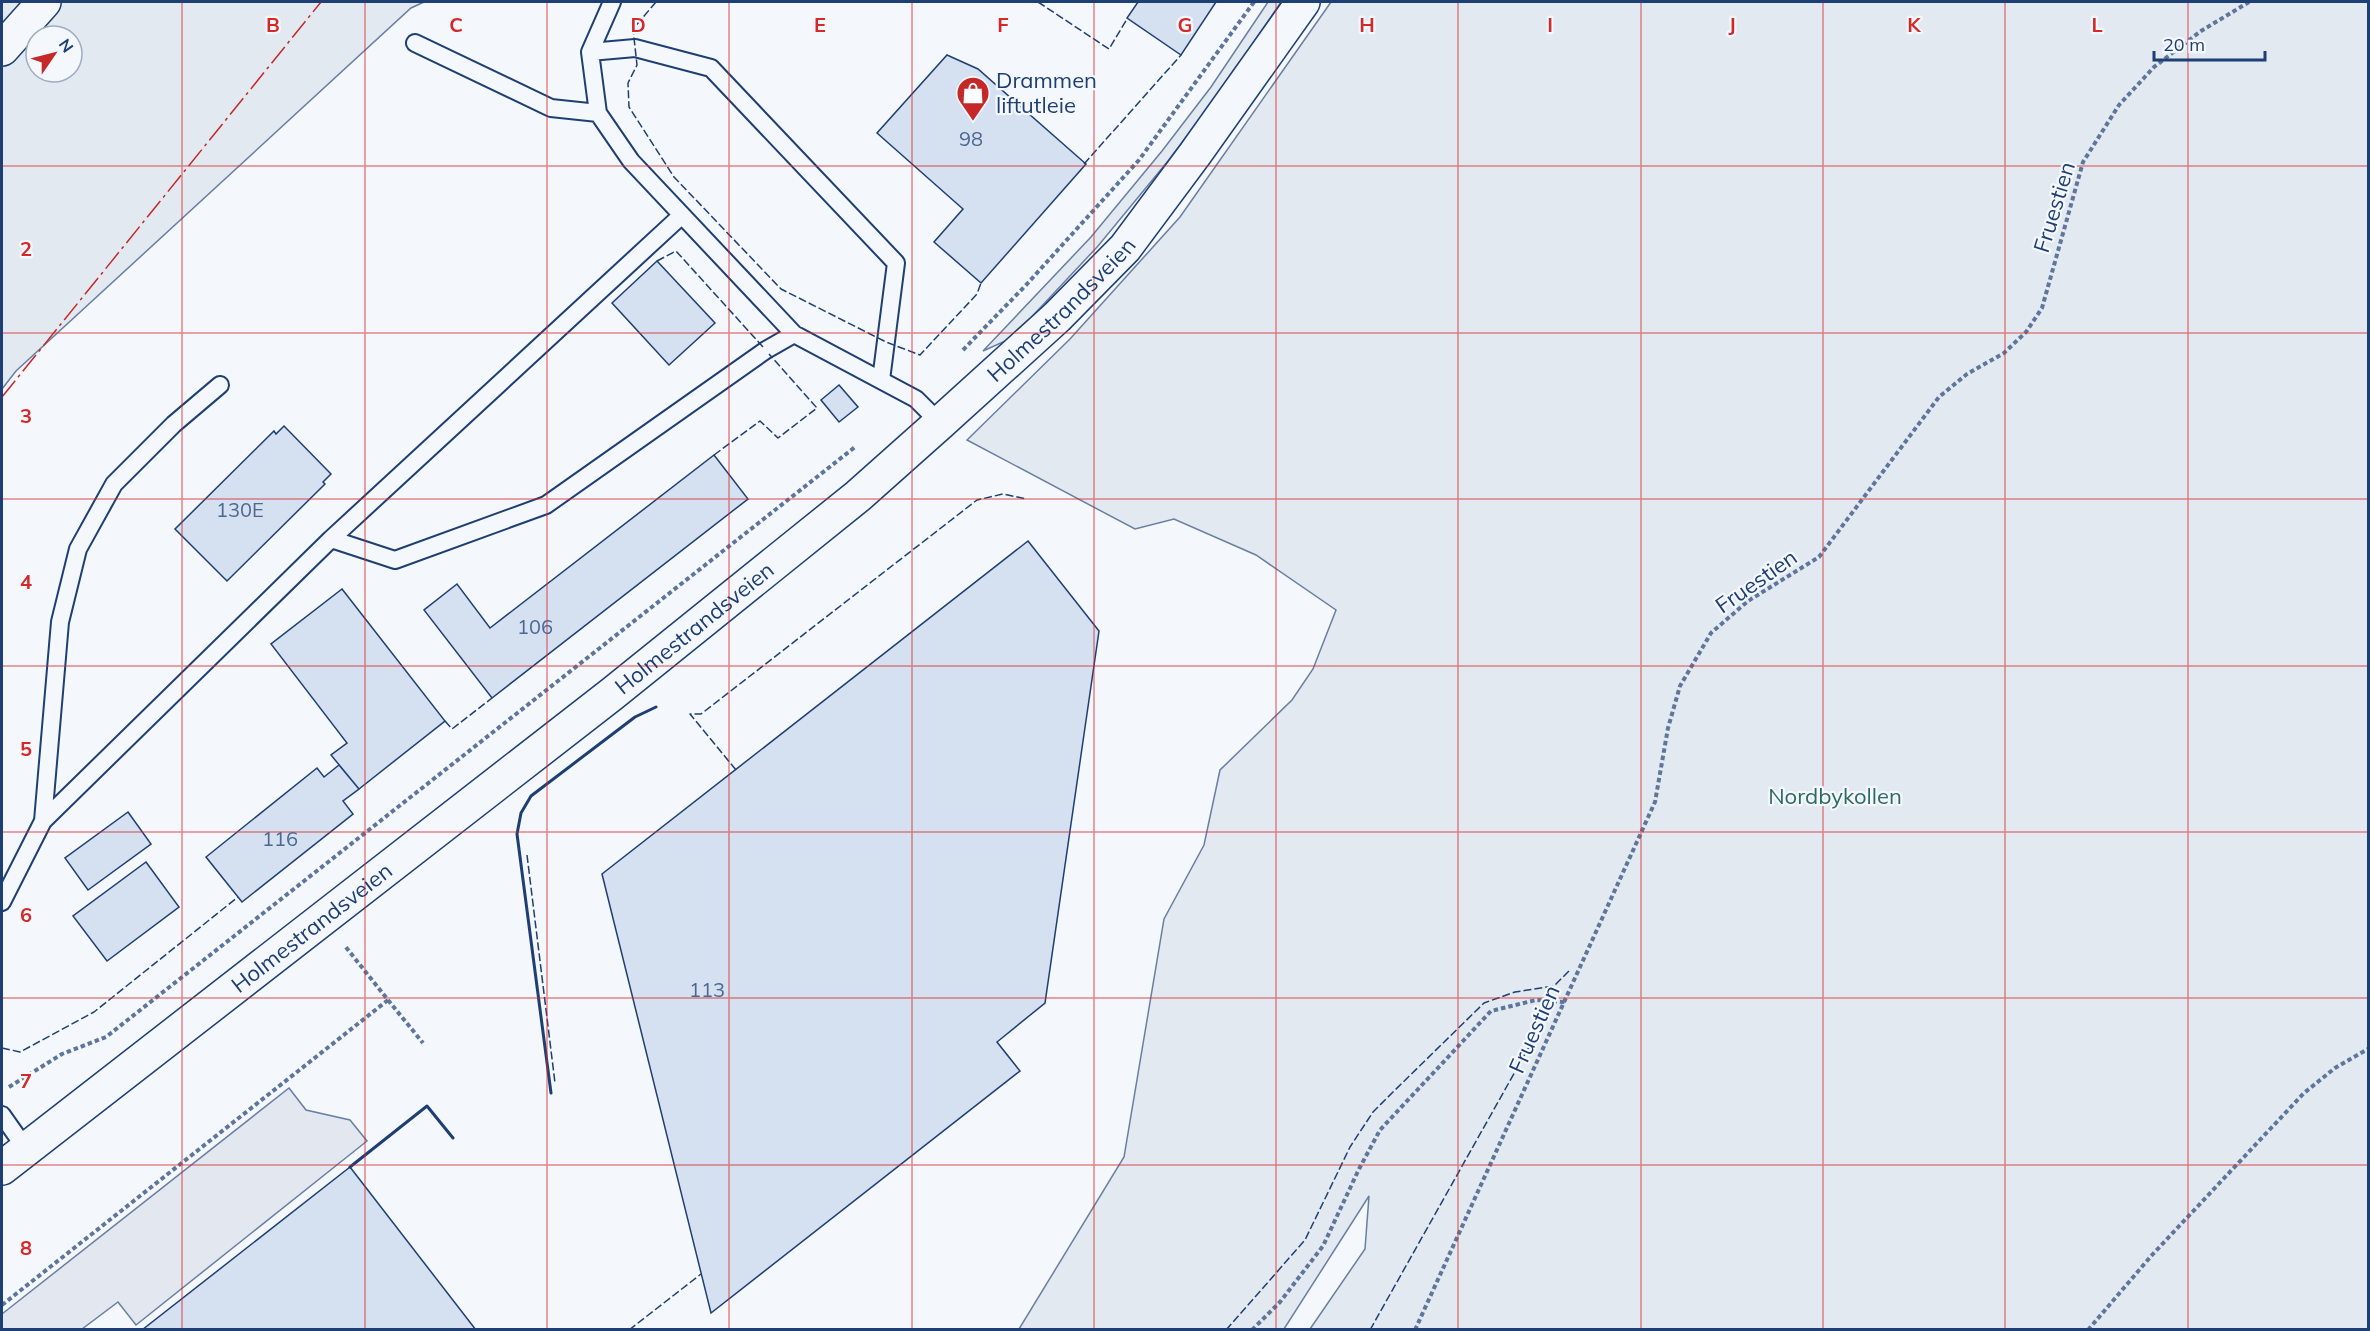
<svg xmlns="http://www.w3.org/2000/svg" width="2370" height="1331" viewBox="0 0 2370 1331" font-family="Mulish,sans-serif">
<rect width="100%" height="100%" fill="#f4f7fb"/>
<path fill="#e3e9f0" stroke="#687fa3" stroke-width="1.5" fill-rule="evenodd" d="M2,2H424L411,8L16,371L2,389ZM36,36H72V72H36Z
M1268,2H1281L1220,92L1168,161L1098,246L1012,338L983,351L1091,237L1162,151L1211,87Z
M1331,2H2368V1329H1310L1365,1249L1369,1196L1284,1329H1019L1124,1157L1164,919L1204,845L1220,770L1292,700L1313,669L1336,610L1256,555L1174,519L1135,529L967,440L1070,339L1180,217Z"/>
<path fill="#e3e8f0" stroke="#687fa3" stroke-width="1.5" d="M289,1088L306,1110L350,1120L367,1141L136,1325L118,1302L82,1329H2V1314Z"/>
<path fill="#d5e0f0" stroke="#1d3f73" stroke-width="1.5" d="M1138,2H1216L1181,55L1127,18Z
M947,55L978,69L1086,164L981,283L934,242L963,209L877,133Z
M657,261L715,323L669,365L612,303Z
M839,385L858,407L839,422L821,400Z
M284,426L331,474L323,482L325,484L227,581L175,529L274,431L276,434Z
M714,455L748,499L492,698L424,610L457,584L490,628Z
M1028,541L1099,631L1045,1003L997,1042L1020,1071L711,1313L602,874Z
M342,589L445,721L359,789L331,755L347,743L271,644Z
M339,765L359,789L343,801L353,814L242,902L206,857L317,768L324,777Z
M128,812L151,844L88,890L65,858Z
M146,862L179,907L107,961L73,916Z
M350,1167L476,1330H142Z"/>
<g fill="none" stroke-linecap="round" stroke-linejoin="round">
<g stroke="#1d3f73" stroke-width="20">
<path id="lane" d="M612,2L590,52L598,113L631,161L794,334L916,399L940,423
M415,43L551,108L598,113
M590,52L635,48L711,68L896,263L881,380
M331,539L395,560L546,505L766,350L794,334
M43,821L60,622L78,549L114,484L174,424L220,385
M2,902L43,821L331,539L682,215
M2,1115L26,1149"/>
</g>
<g stroke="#1d3f73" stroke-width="36">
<g id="primary">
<path id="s1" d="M2,1168L612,694L858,496L940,423L1057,317L1125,248L1195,154L1303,2"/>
</g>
</g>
<g stroke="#1d3f73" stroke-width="36">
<path id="highway" d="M2,49L44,2"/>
</g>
<path stroke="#5e769c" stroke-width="4" stroke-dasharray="4.5 3" stroke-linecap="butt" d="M963,350L1027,284L1139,160L1254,2
M388,1000L423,1043
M9,1087L62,1054L106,1037L855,447
M2,1305L388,1000L345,946
M1252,1330L1280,1302L1323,1246L1359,1169L1380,1130L1491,1011L1536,1000L1565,1002
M1415,1330L1655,802L1668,728L1680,686L1711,633L1748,601L1819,557L1939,397L1967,374L2004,353L2026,332L2042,308L2083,162L2119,105L2154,67L2201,31L2249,2
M2088,1330L2152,1255L2304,1093L2335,1068L2368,1049"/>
<use href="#lane" stroke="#f4f7fb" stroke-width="16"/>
<use href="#primary" stroke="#f4f7fb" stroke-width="33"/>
<use href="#highway" stroke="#f4f7fb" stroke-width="33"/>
<path stroke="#1d3f73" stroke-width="1.5" stroke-dasharray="8 3" stroke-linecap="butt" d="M656,2L633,29L637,65L628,83L629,107L674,177L781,289L886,342L920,355L977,294L981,283
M1038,2L1109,49L1127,19
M1084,164L1181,55
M657,261L676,251L763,347
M714,455L760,421L778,438L817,408L769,354
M445,721L452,729L492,698
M736,770L690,714H701L977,500L1003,494L1027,499
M527,855L555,1083
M2,1048L20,1052L94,1012L238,897
M629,1330L701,1274
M1226,1330L1305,1240L1350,1147L1373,1112L1393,1092L1484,1003L1515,992L1554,986L1569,971
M1370,1330L1534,1038"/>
<path stroke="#1d3f73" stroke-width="3" d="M551,1093L517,834L521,813L531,796L635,717L656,707
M350,1167L427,1106L453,1138"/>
<path stroke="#c62828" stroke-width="1.5" stroke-dasharray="21 4.5 3 4.5" stroke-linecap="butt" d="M2,397L321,2"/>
</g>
<path fill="none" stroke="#d62828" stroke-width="1.5" stroke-opacity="0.55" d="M182,2V1330M365,2V1330M547,2V1330M729,2V1330M912,2V1330M1094,2V1330M1276,2V1330M1458,2V1330M1641,2V1330M1823,2V1330M2005,2V1330M2188,2V1330M2,166H2368M2,333H2368M2,499H2368M2,666H2368M2,832H2368M2,998H2368M2,1165H2368"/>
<defs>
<g id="shop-pin" transform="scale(1.725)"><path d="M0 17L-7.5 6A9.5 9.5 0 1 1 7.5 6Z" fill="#c62828" stroke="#f4f7fb"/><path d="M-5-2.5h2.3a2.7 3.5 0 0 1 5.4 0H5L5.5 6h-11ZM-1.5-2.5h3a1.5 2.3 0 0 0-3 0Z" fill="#fff"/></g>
</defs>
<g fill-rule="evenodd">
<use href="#shop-pin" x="973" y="93"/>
</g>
<g text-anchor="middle" stroke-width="4.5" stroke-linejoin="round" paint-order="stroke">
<g font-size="20" fill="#4b6792">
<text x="971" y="146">98</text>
<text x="240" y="517">130E</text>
<text x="535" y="634">106</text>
<text x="280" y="846">116</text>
<text x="707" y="997">113</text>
</g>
<g font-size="22" fill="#1d3f73" stroke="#f4f7fb" text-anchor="start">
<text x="996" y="88">Drammen<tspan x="996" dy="25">liftutleie</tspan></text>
</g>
<g font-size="22" fill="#1d3f73" stroke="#f4f7fb">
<text transform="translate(2054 207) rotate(-73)" y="8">Fruestien</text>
<text dy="8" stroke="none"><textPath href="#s1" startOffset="1364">Holmestrandsveien</textPath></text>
<text transform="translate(1756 581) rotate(-35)" y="8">Fruestien</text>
<text dy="8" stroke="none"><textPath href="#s1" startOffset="878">Holmestrandsveien</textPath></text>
<text dy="8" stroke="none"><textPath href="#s1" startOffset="392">Holmestrandsveien</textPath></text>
<text transform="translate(1534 1029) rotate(-66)" y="8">Fruestien</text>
</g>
<g font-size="22" fill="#2c6c60" stroke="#f4f7fb">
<text x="1835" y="804">Nordbykollen</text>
</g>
</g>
<g font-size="20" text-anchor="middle" font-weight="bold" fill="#d62828" stroke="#f4f7fb" stroke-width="4.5" stroke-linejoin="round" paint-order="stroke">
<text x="273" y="32">B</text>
<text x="456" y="32">C</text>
<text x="638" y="32">D</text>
<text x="820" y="32">E</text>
<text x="1003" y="32">F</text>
<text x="1185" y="32">G</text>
<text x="1367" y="32">H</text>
<text x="1550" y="32">I</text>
<text x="1732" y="32">J</text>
<text x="1914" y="32">K</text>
<text x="2097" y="32">L</text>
<text x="26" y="256">2</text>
<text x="26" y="423">3</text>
<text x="26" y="589">4</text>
<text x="26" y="756">5</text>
<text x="26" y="922">6</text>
<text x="26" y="1088">7</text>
<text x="26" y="1255">8</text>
</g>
<rect width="2370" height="1331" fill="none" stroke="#1d3f73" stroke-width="6"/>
<g transform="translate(54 54) rotate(55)"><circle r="28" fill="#f4f7fb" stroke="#9eadc5" stroke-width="1.5"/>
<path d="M0-4.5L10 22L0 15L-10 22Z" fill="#c62828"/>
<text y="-9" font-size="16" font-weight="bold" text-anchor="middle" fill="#1d3f73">N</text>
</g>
<path d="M2154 51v9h111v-9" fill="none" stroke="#1d3f73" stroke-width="3"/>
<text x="2163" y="51" font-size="18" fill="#1d3f73" stroke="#f4f7fb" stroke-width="4.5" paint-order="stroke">20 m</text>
</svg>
